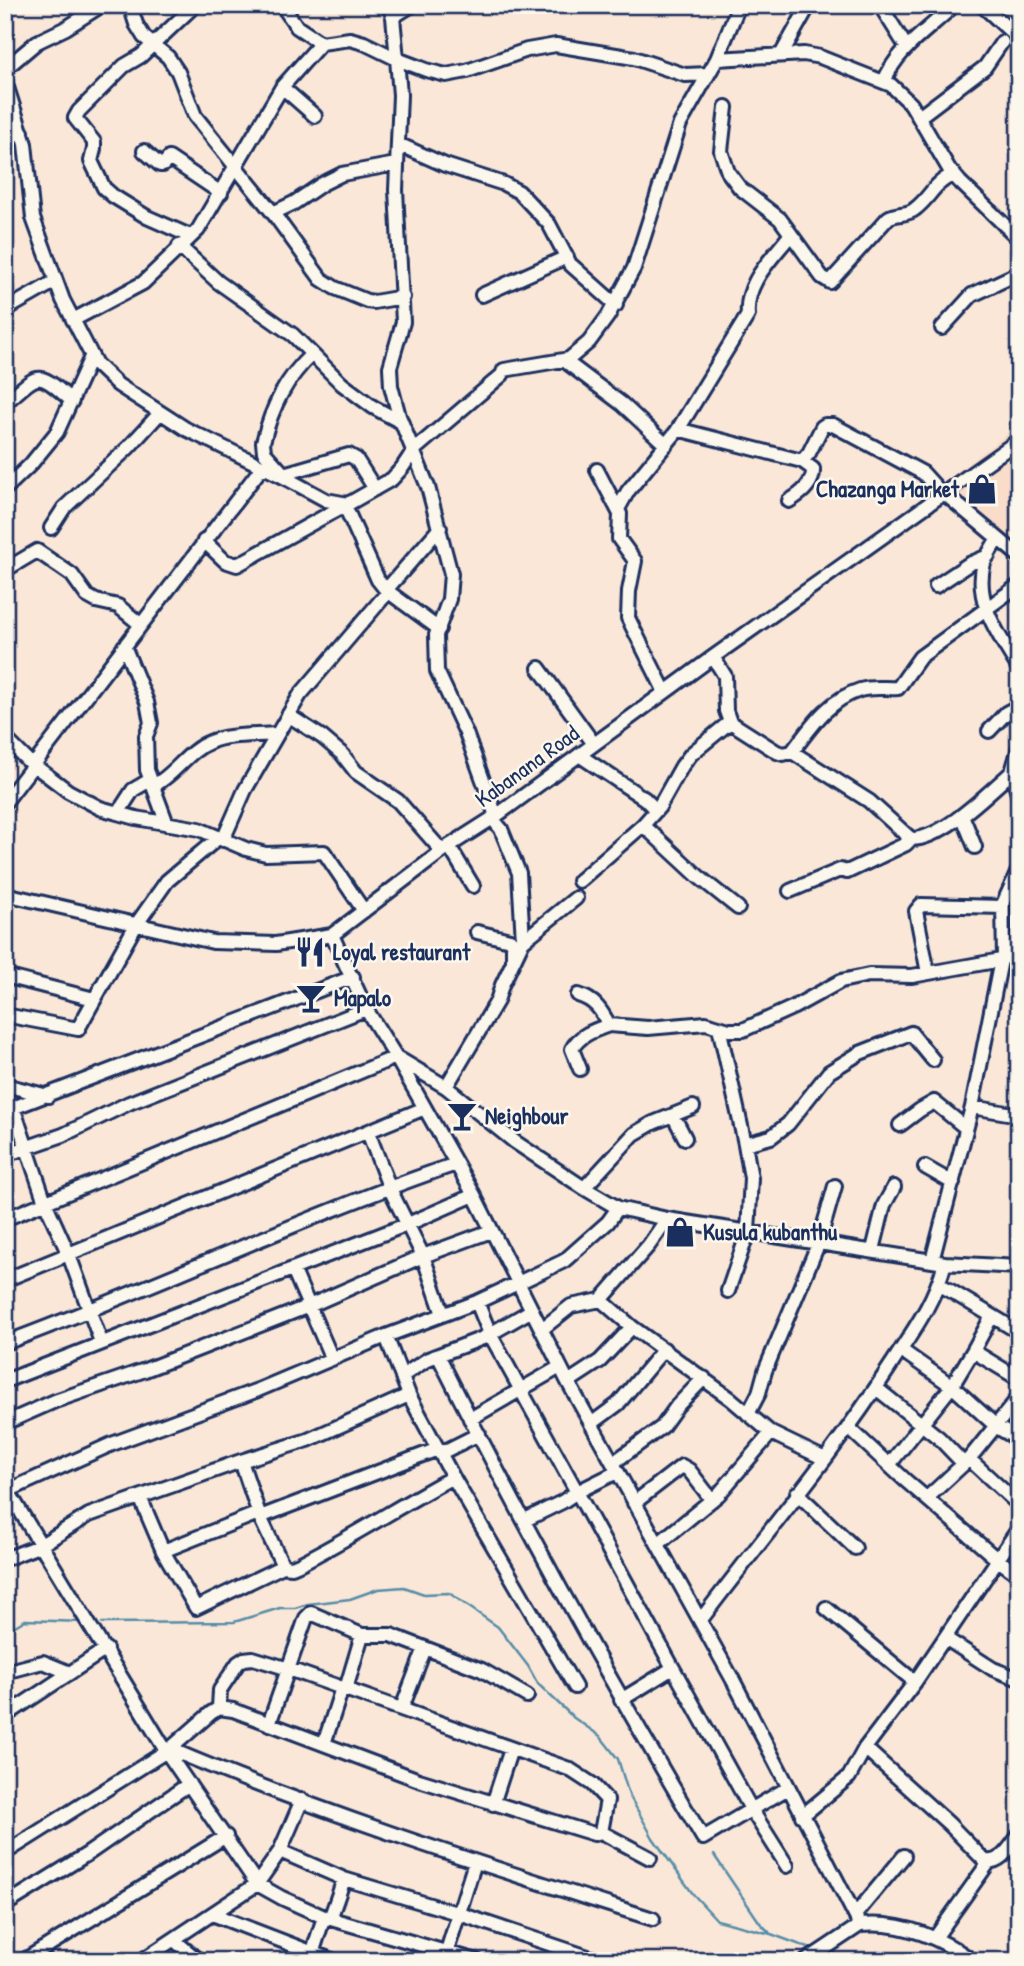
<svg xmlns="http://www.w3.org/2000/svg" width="1024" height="1966" viewBox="0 0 1024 1966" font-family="'Patrick Hand',sans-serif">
<rect width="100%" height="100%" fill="#fae7d8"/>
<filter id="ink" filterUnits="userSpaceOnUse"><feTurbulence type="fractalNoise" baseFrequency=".0143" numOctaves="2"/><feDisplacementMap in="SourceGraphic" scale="14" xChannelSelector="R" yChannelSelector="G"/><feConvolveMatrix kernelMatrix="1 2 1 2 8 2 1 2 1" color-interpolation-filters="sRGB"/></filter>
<g filter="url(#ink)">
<path fill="#f9dcca" d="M1019,425V447L1003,459L1019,470V553L941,484Z"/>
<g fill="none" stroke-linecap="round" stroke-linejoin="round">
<path stroke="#568da8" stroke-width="2.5" d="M102,1623L234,1622L280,1608H295L308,1604L350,1599L378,1589L404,1587L424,1594L449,1593L498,1627L528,1666L538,1684L574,1718L600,1736L618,1759L629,1795L653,1838L693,1894L717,1920L771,1934L814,1950
M5,1632L25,1620L83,1622
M714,1855L760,1923L769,1932"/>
<g stroke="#1b2f5e" stroke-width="18">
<path id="minor" d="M130,5L136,24L144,37L168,57L178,72L195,116L273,213L321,279L335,288L367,301L374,302L403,297
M282,5L297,27L321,43
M389,5L393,17L397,59L426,70L446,75L467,71L527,50L556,45L634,58L685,75L708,74
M880,5L907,48
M982,5L1019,39
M393,17L412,5
M781,55L809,5
M717,59L804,54L820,57L891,85L911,104L949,169L960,182L1019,239
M5,69L37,42L66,28L102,5
M5,81L25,144L33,218L63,300L96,364L118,385L186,429L280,475L326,500L348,504L392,479L402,468L414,450L502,375L504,370L569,359L589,342L608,316L634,268L680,124L717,59L739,5
M884,82C896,49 930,29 954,5
M282,87L315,116
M726,107L721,151L728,172L740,188L780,219L822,277L830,282L888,218C897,212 907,216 915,209C932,196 931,185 954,174
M919,117L985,67L1002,42
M5,137L22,132
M398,144L445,165L504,184L519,192L549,224L570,264L616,305
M144,151L160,165H163L169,158L221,193
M273,213L294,203L322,184L342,174L396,164
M190,236L147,217L113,196L104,188L91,161L94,149V142L75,118L79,111L124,66L141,56L195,5
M179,246L218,282L293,335L342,384L373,407L401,422
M482,295L567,257
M5,310L56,281
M73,320L143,283L198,230L282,87L321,43L350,39L364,43L397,59L400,95L396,190L403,322L390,367L391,386L399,416L428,487L451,574L449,599L436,635L437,671L466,733L496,816
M942,328L972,295L1019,273
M565,361L622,404L666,445
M5,403C40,373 36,369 72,401
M677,431H685L802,461L813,469C814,484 801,494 789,501
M802,461L809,453L822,427L825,425H833L923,473L943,495
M597,470L620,514L619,539L635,561L629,591L628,618L665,692
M282,472L264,452L263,442C272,407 286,378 312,354
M280,475L349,455L356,459L375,489
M5,489L31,464L57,432L91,357
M945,494L1019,556
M345,506L378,580L386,590L439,629
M618,509L628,491L677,431L748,315C745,282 772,259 791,234
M51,528L64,508L129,447L160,413
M997,539C993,547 987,555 984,563C973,603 1001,637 1019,669
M204,541L225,561L237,565L347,504
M5,570L37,551L72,575L87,596L96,601L118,606L140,624
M936,586L969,564L988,556
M386,590L440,528
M124,646L147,702L151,723L146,736L147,770L167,824
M713,657L725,676L726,711L730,722L777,752L783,754L792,752L869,801L911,839C942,840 989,792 1012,772
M539,668L594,744
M288,715L322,737L342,754L356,772L398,801L442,851
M989,731L1006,713L1019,706
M5,738L27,760L68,791L100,808L136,818L199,829L246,849L266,854L324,852L364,911
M1019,748L1012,772L1019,798
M792,752C811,727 828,700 860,690C873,686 886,689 898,688L920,657L1019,585
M579,755L645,799L656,810
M153,786C175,775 187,751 210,742C227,734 257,736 276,734
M5,802L263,466
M118,813L133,790L150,780
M962,815L975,847
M643,825L699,877L738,908
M223,840L245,790L300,695L388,592
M449,846L473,886
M579,881L643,825L659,807L682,766L691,754L730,722
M790,891L840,870L847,872L906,844L911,839
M5,894L213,942L276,944L332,935L449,846L496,816L713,657L1019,440
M477,932L510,940L513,943V960
M332,935L366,1009L396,1057L446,1087L515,1142L584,1188L618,1208L667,1219L945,1263L1019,1267
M523,941L576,898
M1004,958L1003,904L1019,869
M928,973L916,911L921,905L1003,907
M5,976L94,999
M578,995C595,1000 601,1010 609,1025L648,1028L706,1023L729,1030H743L794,1007L841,981L869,975L912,976L1001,960L1019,949
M5,1015L78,1029L136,925L167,881L218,838
M719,1027L745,1144
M580,1069L572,1049C579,1035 595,1030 609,1025
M5,1085L48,1096
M446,1087L497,1001L502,985L523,941L519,873L501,829L492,818
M13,1107L45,1202L69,1255L101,1342
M972,1107L1019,1115
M5,1111L353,977
M673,1115L685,1138
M900,1125L920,1110L934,1102L966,1128
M368,1132L390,1189L423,1256L443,1314
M5,1155L63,1135L129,1103L366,1009
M925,1167L953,1183
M584,1188L634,1134L653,1123L693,1107
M5,1219L396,1057L474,1195L568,1382L734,1682L860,1925L806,1961
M873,1250L884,1205L894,1187
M932,1261L972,1107L1001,960
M293,1269L332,1359
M5,1280L425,1108
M939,1284L1019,1332
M728,1291L748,1232L751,1178L745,1144L771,1137L788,1124L829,1072L860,1053L911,1033L933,1060
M477,1302L490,1334L577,1492L562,1502L525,1520
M542,1329L571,1306L601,1300
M386,1336L409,1395
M5,1343C157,1287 303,1216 456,1164
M901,1350L952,1386L997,1427L1019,1440
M973,1351L992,1316
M438,1355C520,1519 609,1680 703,1838L788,1788
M402,1376L428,1359L483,1338L532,1310
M5,1381L408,1224L474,1195
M568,1382L600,1361L632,1327
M876,1388L939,1438L964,1464
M748,1414L759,1393L765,1371L819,1242L835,1186
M470,1419L560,1367
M5,1423L55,1401L145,1370L309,1306L423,1256L491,1231
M591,1424L618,1404L664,1349
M849,1428L905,1480L998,1560L1019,1575
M771,1433L825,1459
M438,1449L260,1517L256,1514L163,1551L196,1608L283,1566L292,1567L299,1564C352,1537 401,1505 453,1477
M441,1453L479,1434
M969,1459L1019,1505
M241,1461L260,1517L283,1566
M613,1463L662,1427L677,1406L704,1378
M889,1465L952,1386L973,1351L1019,1379
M617,1472L577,1492L673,1668L621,1700
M5,1486L166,1751L257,1884L282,1898L324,1917L477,1961
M5,1492L112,1444L258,1390L386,1336L477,1302L518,1283L564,1261L608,1222L618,1208
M797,1493L855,1548
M140,1497L163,1551
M927,1498L969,1459L1019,1397
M634,1503L682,1466L689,1470L712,1500
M658,1544L719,1494L771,1433L731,1399L632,1327L601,1300L649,1245L667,1219
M5,1559L41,1545L89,1515L241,1461L308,1440L409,1395L453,1477L575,1687
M826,1608L915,1682
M700,1621C764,1536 833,1455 891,1365C914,1329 933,1305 945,1263
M945,1638L993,1669L1019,1679
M673,1668L751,1809L787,1866
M5,1672L43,1662L70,1673
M346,1689L362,1635
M219,1708L220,1690L238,1663L244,1659L253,1658L289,1669L569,1769L592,1784L607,1800L601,1832
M402,1708L425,1648
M5,1716L106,1649
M269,1724L306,1618L311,1613L362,1635H391L482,1670L527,1696
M324,1744L342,1688
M865,1748L949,1824L985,1861C1001,1864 1010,1847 1019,1835
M170,1749C327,1816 491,1867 653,1919
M493,1804L511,1749
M802,1816L849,1777L865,1748L915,1682L1019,1528
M280,1851L344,1879
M5,1853L170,1749L211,1713L219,1708L233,1710L419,1780L594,1834L601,1832L650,1858
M5,1905L89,1853L189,1784
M212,1914L334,1961
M855,1915L904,1856
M330,1919L344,1879L460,1914L600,1961
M860,1925C902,1921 940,1937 973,1961
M935,1938L989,1862
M174,1940L199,1961
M447,1951L475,1862
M310,1960L324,1917
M23,1961L226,1836
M141,1961L257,1884L280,1851L302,1800
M944,1961L956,1949"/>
</g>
<use href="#minor" stroke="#fbf7ec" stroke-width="12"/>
</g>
</g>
<defs>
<g id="shop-bare" transform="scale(2.415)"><path d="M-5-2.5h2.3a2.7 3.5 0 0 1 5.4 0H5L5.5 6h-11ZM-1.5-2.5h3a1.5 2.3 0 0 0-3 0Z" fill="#1b2f5e" stroke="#fbf7ec" stroke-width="2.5" paint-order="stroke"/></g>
<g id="restaurant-bare" transform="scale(2.415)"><path d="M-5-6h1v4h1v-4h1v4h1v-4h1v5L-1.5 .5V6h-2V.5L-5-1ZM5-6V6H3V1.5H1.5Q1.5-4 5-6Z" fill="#1b2f5e" stroke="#fbf7ec" stroke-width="2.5" paint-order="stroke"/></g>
<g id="bar-bare" transform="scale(2.415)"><path d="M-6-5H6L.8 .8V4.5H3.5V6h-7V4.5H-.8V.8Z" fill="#1b2f5e" stroke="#fbf7ec" stroke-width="2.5" paint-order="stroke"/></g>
</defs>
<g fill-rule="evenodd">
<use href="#shop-bare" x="982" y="489"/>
<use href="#restaurant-bare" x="310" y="952"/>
<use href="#bar-bare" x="311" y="998"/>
<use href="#bar-bare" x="462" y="1116"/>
<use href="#shop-bare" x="680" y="1232"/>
</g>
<g text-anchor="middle" stroke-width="5" stroke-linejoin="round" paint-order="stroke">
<g font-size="23" font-weight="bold" fill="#1b2f5e" stroke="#fbf7ec" text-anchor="start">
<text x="959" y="497" text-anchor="end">Chazanga Market</text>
<text x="333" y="960">Loyal restaurant</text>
<text x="334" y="1006">Mapalo</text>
<text x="485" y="1124">Neighbour</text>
<text x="703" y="1240">Kusula kubanthu</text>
</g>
<g font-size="23" fill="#1b2f5e" stroke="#fbf7ec">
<text transform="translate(527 766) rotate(-36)" y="8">Kabanana Road</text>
</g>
</g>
<rect width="1024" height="1966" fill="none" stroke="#fbf7ec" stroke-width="28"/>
<rect x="14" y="14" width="996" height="1938" fill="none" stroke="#1b2f5e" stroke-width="2.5" filter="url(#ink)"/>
</svg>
